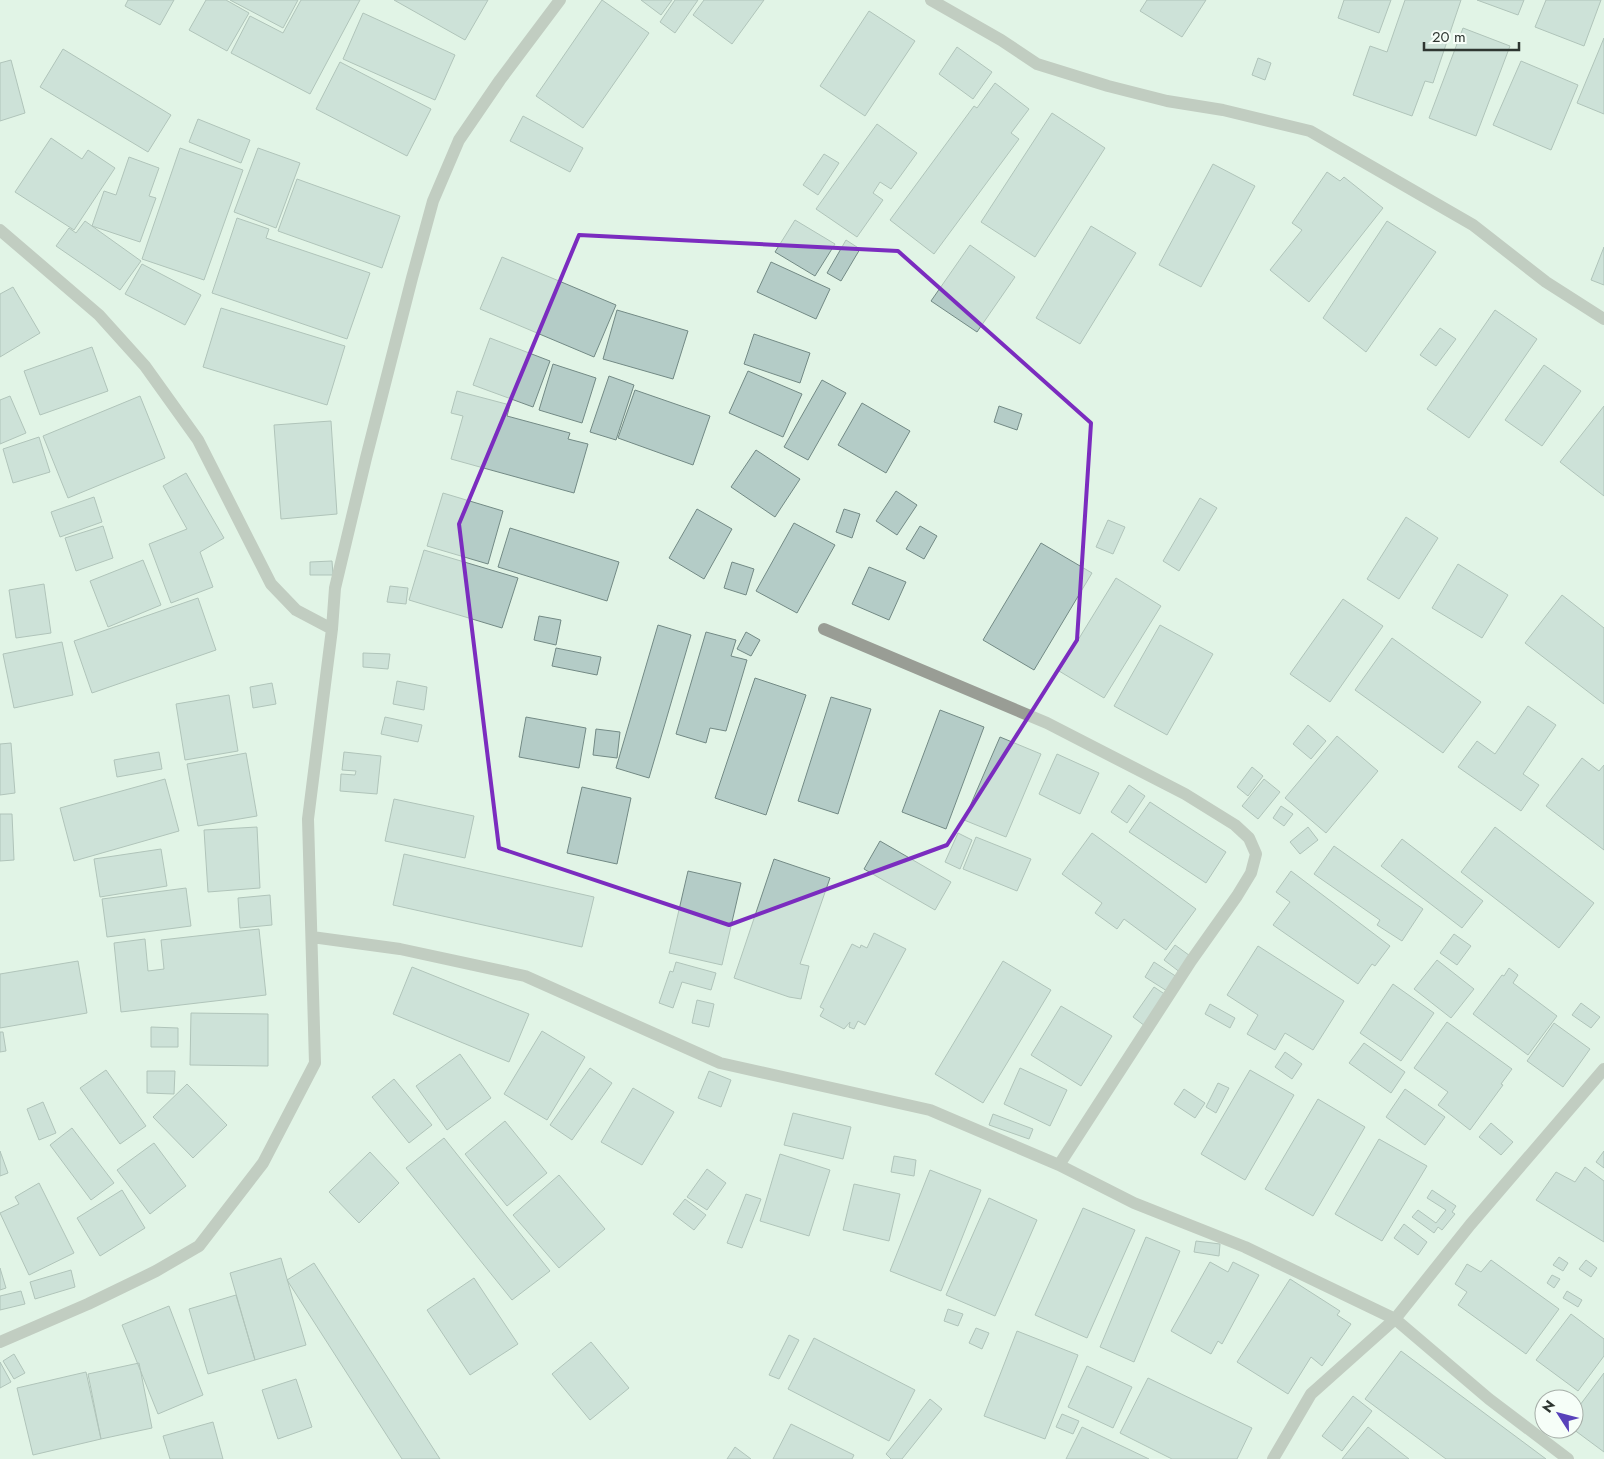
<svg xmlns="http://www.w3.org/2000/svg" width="1604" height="1459" viewBox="0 0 1604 1459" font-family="Jost,sans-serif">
<rect width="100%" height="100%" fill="#e1f4e6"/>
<path fill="#b4ccc7" stroke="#738a85" d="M128,0H174L160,25L125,6Z
M206,0H226L249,13L227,51L189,30Z
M230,0H298L283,28Z
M301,0H360L310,94L231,53L250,16L283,33Z
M394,0H488L465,40Z
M602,0L649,33L583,128L536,96Z
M641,0H672L661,15Z
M675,0H698L675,33L660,22Z
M704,0H764L732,44L693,15Z
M1147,0H1206L1182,37L1140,11Z
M1344,0H1391L1379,33L1338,18Z
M1405,0H1461L1433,83L1425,81L1412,116L1353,95L1370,46L1387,52Z
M1477,0H1524L1518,15Z
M1546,0H1601L1584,46L1535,27Z
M869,11L915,41L865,116L820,86Z
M363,13L455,55L435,100L343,59Z
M1463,28L1510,46L1476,136L1429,118Z
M1604,38V114L1577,103Z
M957,47L992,72L973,99L939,74Z
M63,49L171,115L148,152L40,87Z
M1258,58L1271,63L1265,80L1252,75Z
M11,60L25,113L0,121V63Z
M1521,61L1578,85L1551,150L1493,125Z
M340,62L431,109L407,156L316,109Z
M995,83L1029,109L1011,133L1019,139L934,254L890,220L974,106L977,108Z
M1052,113L1105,148L1035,257L981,222Z
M523,116L583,148L570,172L510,141Z
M198,119L250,140L241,163L189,142Z
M877,124L917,153L891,189L880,182L873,193L883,200L857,237L816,209Z
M51,138L82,159L88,150L115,168L74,230L15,192Z
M180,148L243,170L204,280L142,259Z
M258,148L300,163L276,228L234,212Z
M824,154L839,163L818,195L803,185Z
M129,157L159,168L149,196L156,198L140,242L92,226L104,191L116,195Z
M1213,164L1255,186L1201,287L1159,265Z
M1327,172L1340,181L1344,177L1383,208L1309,302L1270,270L1302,230L1292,223Z
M297,179L400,216L382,268L278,231Z
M237,218L269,229L266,238L370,273L347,339L212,293Z
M795,220L835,244L815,276L775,252Z
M85,221L141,261L120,290L56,246L69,228L76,233Z
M1387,221L1436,252L1366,352L1323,318Z
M1091,226L1136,253L1080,344L1036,318Z
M846,240L860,249L841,281L827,273Z
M970,245L1015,277L977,332L931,301Z
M1604,247V285L1591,280Z
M502,257L616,305L594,357L480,309Z
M771,262L830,289L816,319L757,292Z
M142,264L201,295L185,325L125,294Z
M13,287L40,333L0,357V294Z
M221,308L345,346L327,405L203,367Z
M617,310L688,331L673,379L603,359Z
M1495,310L1537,339L1469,438L1427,409Z
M1440,328L1456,339L1436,366L1420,355Z
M754,334L810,353L800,383L744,364Z
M490,338L550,361L533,407L473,385Z
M92,347L108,391L40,415L24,371Z
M553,364L596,378L582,423L539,410Z
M1544,365L1581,391L1542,446L1505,420Z
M748,371L802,394L783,437L729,413Z
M609,376L634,385L616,440L590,432Z
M822,380L846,393L808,460L784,447Z
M635,390L710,416L693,465L618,438Z
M457,391L510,405L507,416L570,433L568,439L588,444L574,493L451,459L463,416L451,413Z
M10,396L26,433L0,444V400Z
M140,396L165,458L68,498L43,436Z
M862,403L910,431L886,473L838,445Z
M999,406L1022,414L1017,430L994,422Z
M1604,406V496L1560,462Z
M331,421L337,514L281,519L274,425Z
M39,437L50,472L13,483L3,449Z
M756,450L800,479L775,517L731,487Z
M186,473L224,538L200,552L213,587L171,603L149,544L187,529L163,486Z
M896,491L917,505L897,535L876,521Z
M443,493L503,511L488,564L427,546Z
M94,497L102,522L60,537L51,512Z
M1200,498L1217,508L1179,571L1163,561Z
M697,509L732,529L704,579L669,558Z
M844,509L860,514L852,538L836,532Z
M1406,517L1438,538L1399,599L1367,579Z
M1108,520L1125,527L1113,554L1096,547Z
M794,523L835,545L797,613L756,591Z
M103,526L113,558L76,571L65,538Z
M920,526L937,536L924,559L906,549Z
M510,528L619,562L607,601L498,567Z
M1041,543L1092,573L1034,670L983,640Z
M424,550L518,578L502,628L409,600Z
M143,560L161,605L108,627L90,581Z
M332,561L333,575H310V562Z
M732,562L754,569L746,595L724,588Z
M1458,564L1508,595L1482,638L1432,608Z
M869,567L906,582L889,620L852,604Z
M1116,578L1161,606L1104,698L1059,671Z
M44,584L51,633L16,638L9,590Z
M390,586L408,588L406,604L387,602Z
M1562,595L1604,628V704L1525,643Z
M198,598L216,650L92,693L74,641Z
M1343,599L1383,626L1330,702L1290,674Z
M539,616L561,620L556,645L534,640Z
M658,625L691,635L649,778L616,768Z
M1160,625L1213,654L1167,735L1114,706Z
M706,632L736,640L731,656L747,660L726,731L710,728L706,743L676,734Z
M746,632L760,640L751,656L737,649Z
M1392,638L1481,702L1443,753L1355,690Z
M62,642L73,695L14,708L3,654Z
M556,648L601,657L597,675L552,666Z
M363,653L390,654L388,669L363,667Z
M755,678L806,695L766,815L715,798Z
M397,681L427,687L424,710L393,704Z
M272,683L276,704L253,708L250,687Z
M229,695L238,751L185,760L176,704Z
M831,697L871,709L838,814L798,801Z
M1528,706L1556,725L1523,774L1539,785L1521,811L1458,767L1477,741L1495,754Z
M940,710L984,727L946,829L902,812Z
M385,717L422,725L418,742L381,734Z
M526,717L586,728L579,768L519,757Z
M1308,725L1326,741L1311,759L1293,744Z
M596,729L620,732L617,758L593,755Z
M1337,736L1378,771L1326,833L1285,798Z
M1000,737L1041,754L1006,837L964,820Z
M11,743L15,793L0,795V744Z
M159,752L162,769L117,777L114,760Z
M344,752L381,756L377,794L340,791L341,774L355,775L356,771L342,770Z
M246,753L257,816L198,826L187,764Z
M1057,754L1099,773L1080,814L1039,794Z
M1582,758L1599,771L1604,765V850L1546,806Z
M1252,767L1263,776L1248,796L1237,787Z
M165,779L179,831L74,861L60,808Z
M1264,779L1280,792L1258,819L1242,806Z
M1129,785L1145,796L1127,823L1111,812Z
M582,787L631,798L617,864L567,853Z
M394,799L474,816L465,858L385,841Z
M1150,802L1226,852L1206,883L1129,832Z
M1281,806L1293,814L1284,826L1273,818Z
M0,814H12L14,860L0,861Z
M257,827L260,888L208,892L204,830Z
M1308,827L1318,840L1300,854L1290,842Z
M1495,827L1594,903L1559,948L1461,872Z
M958,833L972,840L960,869L945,862Z
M1092,833L1196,909L1166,950L1124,919L1117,929L1095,913L1102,903L1062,874Z
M976,837L1031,859L1017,891L963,869Z
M1402,839L1483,901L1462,928L1381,866Z
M880,841L951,882L935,910L864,869Z
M1334,846L1423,909L1402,941L1377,925L1380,920L1314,874Z
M161,849L167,886L100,897L94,859Z
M404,854L594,897L582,947L393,905Z
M774,859L830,878L800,964L809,966L801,999L789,997L734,978Z
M688,871L741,883L722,965L669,953Z
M1291,871L1390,946L1375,966L1372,964L1358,984L1273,925L1290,902L1276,892Z
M186,888L191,926L107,937L102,899Z
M270,895L272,925L240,928L238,898Z
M259,929L266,995L121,1012L114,943L145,939L148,971L164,969L161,940Z
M874,933L906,949L865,1025L858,1021L854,1029L849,1027L850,1022L844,1029L820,1016L824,1009L820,1007L852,944L860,948L861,945L867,948Z
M1454,934L1471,946L1457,965L1440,953Z
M1175,945L1193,958L1181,973L1164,960Z
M1258,946L1344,1001L1313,1050L1285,1033L1275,1050L1247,1034L1258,1015L1227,995Z
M1437,960L1474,989L1451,1018L1414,989Z
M78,961L87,1013L0,1028V974Z
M1003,961L1051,990L983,1103L935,1074Z
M676,962L716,973L711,990L682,982L673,1008L659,1003L670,971L673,972Z
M1154,962L1177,977L1167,991L1145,977Z
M412,967L529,1014L509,1062L393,1014Z
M1509,968L1518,975L1513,983L1557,1016L1528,1055L1473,1014L1502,975L1504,976Z
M1393,984L1434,1013L1401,1061L1360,1033Z
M1154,987L1166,995L1145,1026L1133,1017Z
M697,1000L714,1004L709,1027L692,1023Z
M1581,1003L1600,1017L1591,1028L1572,1015Z
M1210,1004L1235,1018L1230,1028L1205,1014Z
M1061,1006L1112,1036L1081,1086L1031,1055Z
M191,1013L268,1014V1066L190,1065Z
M1447,1022L1512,1069L1501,1084L1503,1085L1470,1130L1438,1105L1448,1092L1414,1068Z
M1554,1023L1590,1049L1563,1087L1527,1061Z
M151,1027L178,1028V1047H151Z
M542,1031L585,1057L547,1120L504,1094Z
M0,1032H3L6,1051L0,1052Z
M1364,1043L1405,1072L1391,1093L1349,1063Z
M1285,1052L1302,1064L1292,1079L1275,1067Z
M460,1054L491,1098L447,1130L416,1086Z
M590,1068L612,1083L572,1140L550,1125Z
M1020,1068L1067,1090L1050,1126L1004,1104Z
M106,1070L146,1126L120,1144L80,1088Z
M1250,1070L1294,1095L1245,1180L1201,1154Z
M147,1071H175L174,1094L147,1093Z
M709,1071L731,1080L721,1107L698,1098Z
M394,1079L432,1125L409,1143L372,1097Z
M1218,1083L1229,1088L1216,1113L1206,1107Z
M187,1084L227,1125L193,1158L153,1117Z
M633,1088L674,1112L642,1165L601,1142Z
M1184,1089L1205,1103L1195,1118L1174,1104Z
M1405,1089L1445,1117L1425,1145L1386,1117Z
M1318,1099L1365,1127L1313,1216L1265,1189Z
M43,1102L56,1133L39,1140L27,1109Z
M793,1113L851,1127L843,1159L784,1145Z
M993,1114L1033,1129L1029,1139L989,1125Z
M505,1121L547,1173L507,1206L465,1154Z
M1491,1123L1513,1142L1501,1155L1479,1137Z
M72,1128L114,1183L91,1200L50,1145Z
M444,1138L550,1271L512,1300L406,1168Z
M1379,1139L1427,1166L1382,1241L1335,1214Z
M154,1143L186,1186L150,1214L117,1170Z
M0,1151L8,1173L0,1176Z
M1604,1151V1168L1596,1162Z
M370,1152L399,1183L359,1223L329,1192Z
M780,1154L830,1170L809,1236L760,1221Z
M894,1156L916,1160L914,1176L891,1172Z
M1585,1167L1604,1181V1242L1536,1200L1556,1172L1575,1182Z
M707,1169L726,1183L707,1210L687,1197Z
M930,1170L981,1190L941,1291L890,1271Z
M559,1175L605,1229L559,1268L513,1215Z
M39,1183L74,1253L29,1275L0,1213L19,1204L15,1197Z
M854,1184L900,1194L889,1241L843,1230Z
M122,1190L145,1228L100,1256L77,1218Z
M1432,1190L1456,1206L1452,1212L1455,1214L1442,1230L1438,1227L1434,1233L1412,1217L1418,1210L1436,1223L1446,1210L1427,1198Z
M746,1194L761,1199L742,1248L727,1243Z
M989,1198L1037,1220L995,1316L946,1295Z
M685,1199L706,1215L694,1230L673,1214Z
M1083,1208L1135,1230L1087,1338L1035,1315Z
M1404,1224L1427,1242L1418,1255L1394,1238Z
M1146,1237L1180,1251L1134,1362L1100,1347Z
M1196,1241L1220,1244L1219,1256L1194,1252Z
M1559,1257L1568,1263L1563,1271L1553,1265Z
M281,1258L306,1345L255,1360L230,1273Z
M1491,1260L1559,1309L1526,1354L1458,1305L1467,1292L1455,1284L1467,1264L1481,1272Z
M1586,1260L1597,1268L1591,1277L1579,1269Z
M1210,1262L1228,1272L1233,1262L1259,1275L1222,1344L1218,1341L1211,1354L1171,1331Z
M314,1263L440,1459H402L287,1280Z
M0,1268L6,1288L0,1290Z
M71,1270L75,1287L35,1299L30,1282Z
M1552,1275L1560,1279L1554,1288L1547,1283Z
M474,1278L518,1344L470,1375L427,1310Z
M1290,1279L1340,1311L1337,1315L1351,1324L1322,1366L1311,1357L1288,1394L1237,1362Z
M21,1291L25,1304L0,1310V1296Z
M1567,1291L1582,1300L1578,1307L1563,1298Z
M236,1295L255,1360L208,1374L189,1309Z
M169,1306L203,1395L158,1414L122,1325Z
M948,1309L963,1314L958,1326L944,1321Z
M1571,1314L1604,1339V1356L1578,1391L1536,1360Z
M976,1328L989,1333L982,1349L969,1343Z
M1017,1331L1078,1355L1045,1439L984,1416Z
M789,1335L799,1340L779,1379L769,1375Z
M814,1338L915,1390L889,1441L788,1389Z
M591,1342L629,1388L590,1420L552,1374Z
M1401,1351L1546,1459H1446L1365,1399Z
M14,1354L25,1373L14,1379L3,1361Z
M0,1362L11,1382L0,1388Z
M139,1363L152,1428L101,1439L88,1374Z
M1087,1366L1132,1387L1113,1428L1068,1407Z
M86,1372L101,1439L33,1455L17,1388Z
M1604,1373V1452L1573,1429H1574V1413Z
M1148,1378L1252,1428L1237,1459H1172L1120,1433Z
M296,1379L312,1427L278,1439L262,1390Z
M1353,1396L1372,1411L1342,1451L1322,1436Z
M930,1399L942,1409L902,1459H891L886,1454Z
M1062,1414L1079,1421L1073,1434L1056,1427Z
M213,1422L223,1459H170L163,1436Z
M791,1424L854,1455L852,1459H773Z
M1082,1427L1149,1459H1066Z
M1368,1427L1409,1459H1342Z
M735,1447L751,1459H727Z"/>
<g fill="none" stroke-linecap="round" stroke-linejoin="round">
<path stroke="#999d95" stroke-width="12" d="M931,0L1001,40L1037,64L1108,86L1167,101L1223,110L1310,131L1473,225L1546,282L1604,319
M0,230L99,315L145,366L198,440L271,584L296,610L332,629
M824,629L1047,723L1185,794L1235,825L1249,838L1256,854L1251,873L1237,896L1191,961L1059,1165
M312,937L400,949L525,976L720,1063L930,1110L1059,1165L1134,1203L1245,1247L1395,1319L1489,1399L1568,1459
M0,1342L88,1304L156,1271L199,1246L263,1163L315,1063L308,819L332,629L335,588L366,458L412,278L433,201L459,140L500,80L560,0
M1273,1459L1311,1394L1395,1319L1470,1225L1604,1069"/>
</g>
<path d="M0 0H1604V1459H0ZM579,235L898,251L1091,423L1077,640L947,845L729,925L499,848L459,524Z" fill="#e1f4e6" fill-opacity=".55" fill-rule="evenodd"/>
<path fill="none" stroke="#7b2cbf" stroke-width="4" stroke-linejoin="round" d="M579,235L898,251L1091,423L1077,640L947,845L729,925L499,848L459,524Z"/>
<g transform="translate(1559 1414) rotate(306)"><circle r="24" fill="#f6fef8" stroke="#a6aea8"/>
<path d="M0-4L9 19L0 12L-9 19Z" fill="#5842ba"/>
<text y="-8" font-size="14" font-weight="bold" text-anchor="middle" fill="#2e3631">N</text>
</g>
<path d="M1424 42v8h95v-8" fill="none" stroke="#2e3631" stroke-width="2.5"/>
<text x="1432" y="42" font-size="15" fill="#2e3631" stroke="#f6fef8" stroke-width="4" paint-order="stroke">20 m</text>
</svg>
